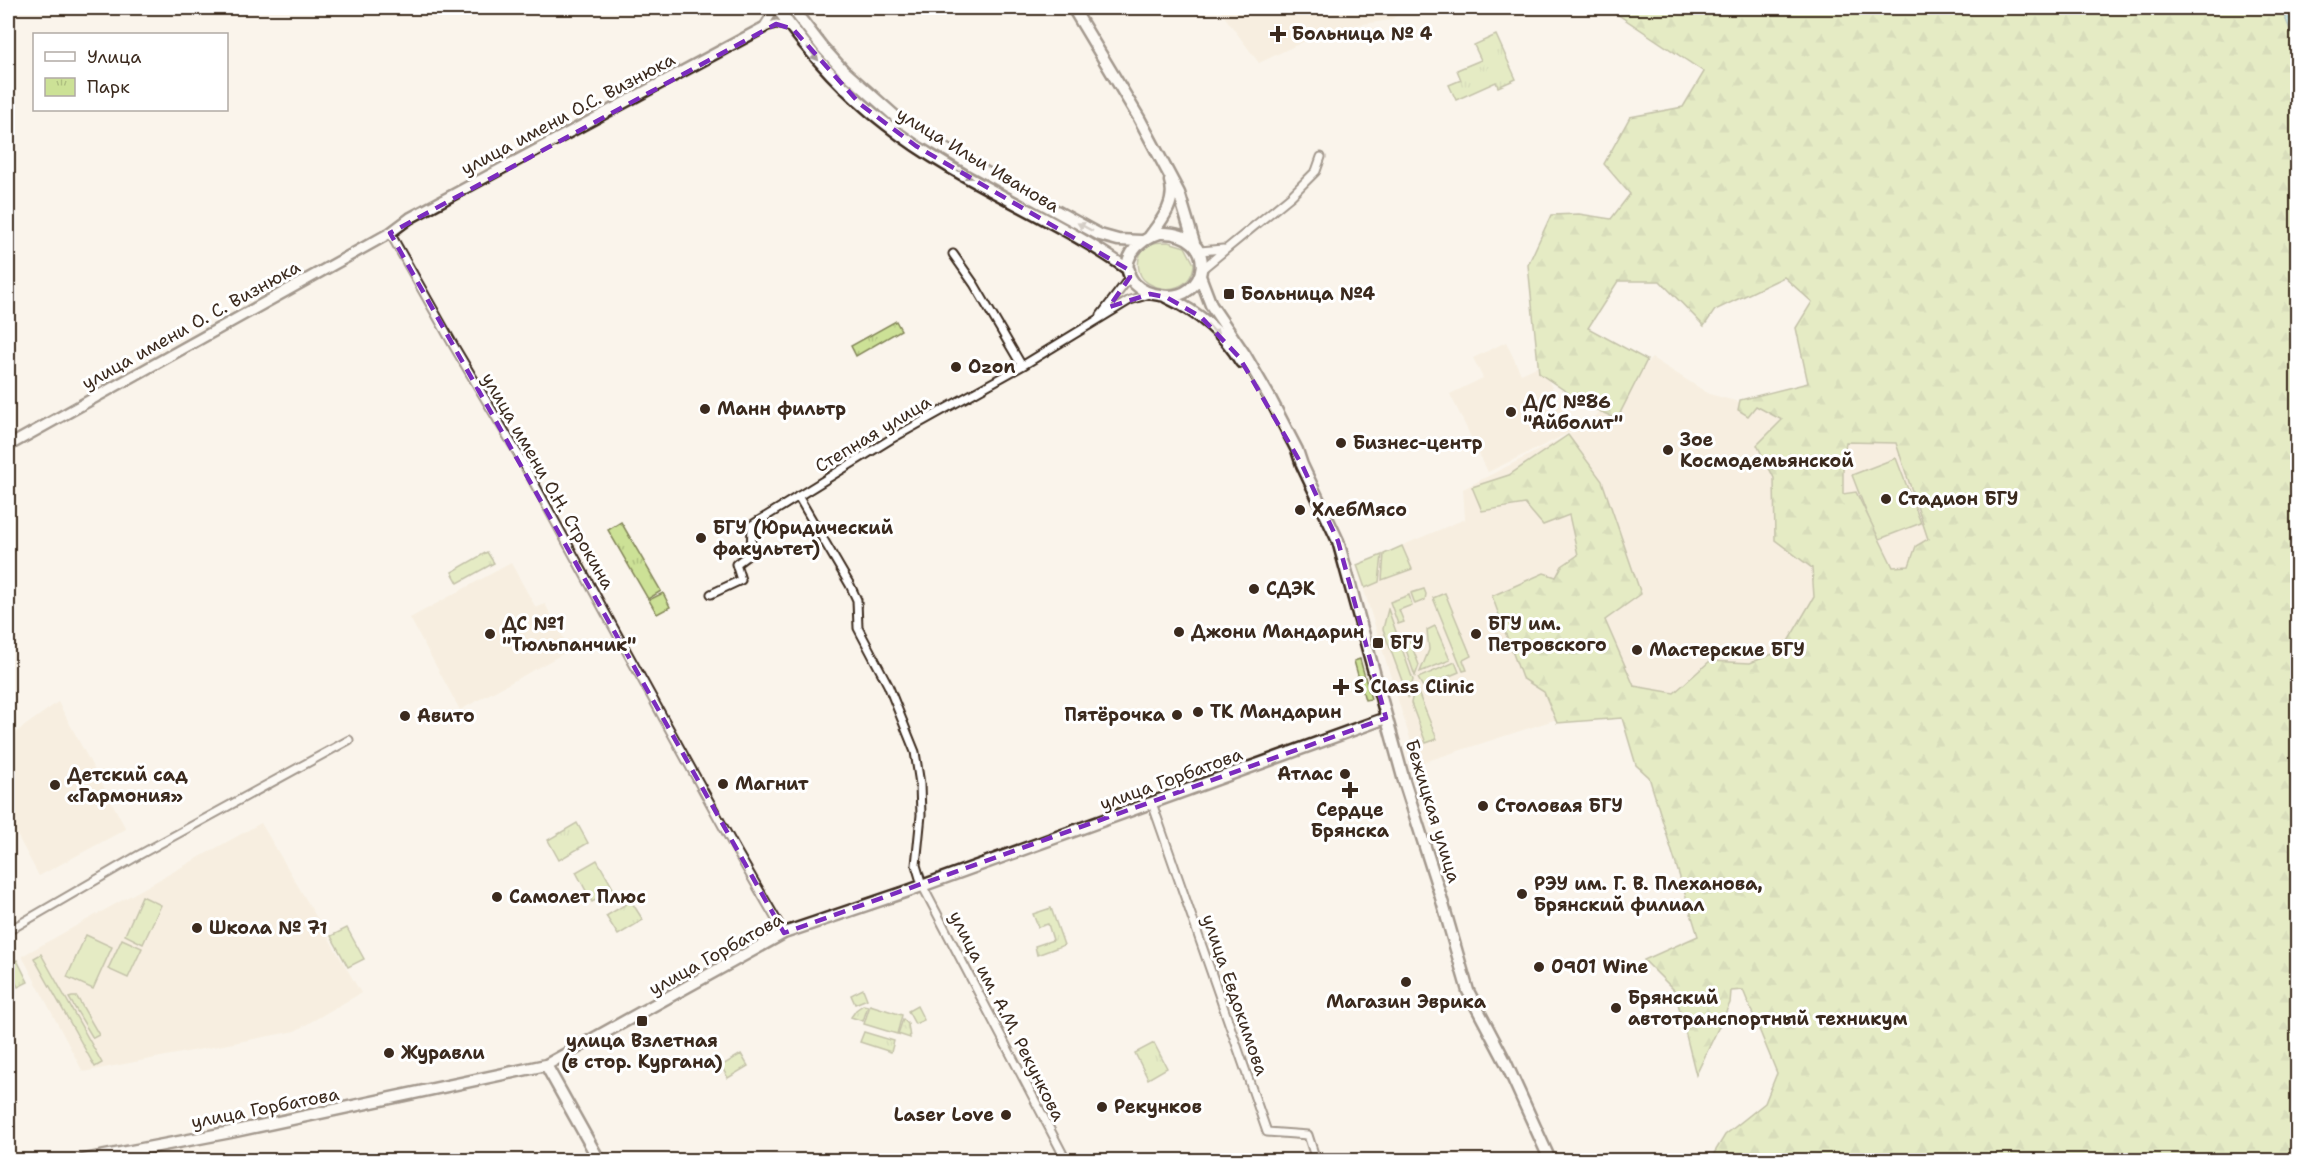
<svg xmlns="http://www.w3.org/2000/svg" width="2305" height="1168" viewBox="0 0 2305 1168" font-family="'Shantell Sans',sans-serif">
<defs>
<pattern id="forest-firs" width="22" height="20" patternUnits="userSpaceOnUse" patternTransform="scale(1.5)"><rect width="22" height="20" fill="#cce196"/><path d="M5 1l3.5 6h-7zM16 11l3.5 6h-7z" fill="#b0c181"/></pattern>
<pattern id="park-tufts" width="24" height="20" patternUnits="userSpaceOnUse" patternTransform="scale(1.5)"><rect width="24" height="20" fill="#cce196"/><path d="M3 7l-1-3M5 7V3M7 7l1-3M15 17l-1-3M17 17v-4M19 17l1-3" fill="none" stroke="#b0c181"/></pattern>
<pattern id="water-rules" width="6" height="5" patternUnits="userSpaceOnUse" patternTransform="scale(1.5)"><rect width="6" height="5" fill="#8fe0e7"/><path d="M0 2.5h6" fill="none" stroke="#7cc0c6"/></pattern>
</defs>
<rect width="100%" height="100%" fill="#faf4eb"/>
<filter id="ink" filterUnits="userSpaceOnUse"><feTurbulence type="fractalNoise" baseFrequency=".0167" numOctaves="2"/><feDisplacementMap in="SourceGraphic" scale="12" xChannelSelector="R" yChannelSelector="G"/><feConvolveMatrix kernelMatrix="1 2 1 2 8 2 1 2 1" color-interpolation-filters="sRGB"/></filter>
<g filter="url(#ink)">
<path fill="#f4e7d3" d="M1218,8H1408L1390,20L1330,29L1259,63Z
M1506,342L1521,374L1541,365L1573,431L1488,472L1450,394L1483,378L1473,358Z
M1652,358L1709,394L1743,403L1904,435L1946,544L1752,674L1682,701L1634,694L1418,764L1356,565L1465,519L1463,489L1584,427Z
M511,563L536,608L545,604L570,650L460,710L410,618Z
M58,702L126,829L39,876L8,818V738Z
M261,823L361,993L295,1031L83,1072L22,956Z"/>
<path fill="#cce196" stroke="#84865a" stroke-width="1.5" d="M1168,242L1185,247L1194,264C1192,287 1168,295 1148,283C1136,276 1135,256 1146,247C1152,242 1160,242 1168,242Z
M1896,458L1921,523L1877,540L1852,475Z
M1402,546L1412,569L1382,580L1384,554Z
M1382,555L1379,582L1365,588L1357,565Z
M1424,589L1426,594L1425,600L1415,604L1411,593Z
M663,593L670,607L657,614L649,600Z
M1445,593L1471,656L1463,660L1467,670L1463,671L1433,598Z
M1409,595L1412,605L1399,610L1404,622L1398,624L1390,602Z
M1388,609L1413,680L1408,697L1383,629Z
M1435,626L1450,660L1420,672L1429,650L1427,630Z
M1409,639L1419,665L1415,676L1403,641Z
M1360,659L1371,699L1365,700L1354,661Z
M1455,662L1459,672L1423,687L1418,678Z
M1415,685L1437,739L1426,743L1411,703Z
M597,860L614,890L592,902L576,872Z
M142,896L161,905L143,944L125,935Z
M347,928L364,959L348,967L331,936Z
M86,935L112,947L93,989L67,977Z
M122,939L142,948L128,978L108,969Z
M41,954L102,1063L95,1067L34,958Z
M72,997H77L99,1035L93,1038L69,998Z
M870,1005L902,1015L897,1034L864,1024Z
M741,1054L748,1066L728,1078L721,1066Z"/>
<path fill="url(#forest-firs)" stroke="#84865a" stroke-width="1.5" fill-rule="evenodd" d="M1608,8H2277L2284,15L2298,46L2297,1160H1710L1725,1135L1765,1103L1777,1073L1743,990L1731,991L1730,1003L1696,1075L1675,991L1644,960L1698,936L1649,777L1636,765L1622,718L1557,723L1544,692L1522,678L1492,596L1544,573L1556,577L1562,566L1578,555L1569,515L1543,525L1525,504L1482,511L1472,487L1509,475L1568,435L1602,481L1641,594L1605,620L1634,686L1674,693L1710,661L1750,663L1783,650L1814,597L1812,568L1775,540L1774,478L1757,445L1782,420L1756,406L1748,416L1738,410L1740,400L1808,383L1796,328L1812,302L1784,277L1715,310L1704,326L1660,281H1618L1588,328L1647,360L1617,419L1586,405L1539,373L1528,265L1551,215L1579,214L1611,219L1630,194L1604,164L1630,117L1683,107L1704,72ZM1846,442L1896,443L1928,539L1916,546L1909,566L1893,567L1856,492L1843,494V460Z"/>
<path fill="url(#park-tufts)" stroke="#84865a" stroke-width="1.5" d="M1496,35L1516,79L1498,87L1496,82L1456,100L1449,85L1461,80L1457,70L1481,60L1474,45Z
M896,321L901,330L856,356L851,346Z
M621,522L661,591L648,599L608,530Z
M487,552L494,563L458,583L452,572Z
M577,823L588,843L559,860L548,840Z
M631,901L643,920L618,935L606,916Z
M1051,908L1064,945L1037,955L1035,946L1053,940L1048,924L1038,927L1033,914Z
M17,960L28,982L18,987L8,966Z
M863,989L867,999L855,1004L851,995Z
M863,1005L868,1006L863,1021L851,1017L856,1010Z
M917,1006L924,1020L915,1024L908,1011Z
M903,1019L908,1024L910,1038L898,1034Z
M864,1032L894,1041L891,1052L860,1042Z
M1154,1043L1167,1068L1148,1079L1135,1053Z"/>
<path fill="url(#water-rules)" stroke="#6d9797" stroke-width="1.5" d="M2277,8H2297V46L2284,15Z"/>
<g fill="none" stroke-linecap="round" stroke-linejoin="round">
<g stroke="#3b2a1e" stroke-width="11">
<path id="minor" d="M764,26L771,15L773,8
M763,28L776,24L792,28
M390,233L455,348L518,454L736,850L784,933
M1200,251L1223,249
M953,254L974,284L1022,366
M1202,269L1291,196L1316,171L1321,157
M1101,315L1130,277
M798,496L850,585L857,600L858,628L888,685L915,752L920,784L921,815L916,865L922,885L1066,1160
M711,594L741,580L736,564L751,553L752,525L891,439L1022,366L1130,300L1150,294
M1152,803L1267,1132L1308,1135L1316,1160
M8,931L139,855L349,740"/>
</g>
<g stroke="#3b2a1e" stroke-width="14">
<path id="tertiary" d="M8,446L390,233L410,218L763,28"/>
</g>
<g stroke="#3b2a1e" stroke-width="15">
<path id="secondary" d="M546,1065L599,1160
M84,1160L231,1132L546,1065L784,933L905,892L1386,718"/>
</g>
<g stroke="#3b2a1e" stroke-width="15">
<path id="primary" d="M777,8C808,51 843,91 886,124C960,183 1052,215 1129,270
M792,8L823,48L843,70L896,117L923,136L972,165L1100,235L1118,240L1141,241
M1073,8L1139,118L1179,193L1194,243
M1160,233C1222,231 1209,305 1160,295C1150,294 1142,291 1135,284C1115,262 1139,239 1160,233Z
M1150,236C1162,220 1177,202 1170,181
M1200,276L1211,305L1245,355L1270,398L1297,450L1302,465L1338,541L1404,781L1440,894L1468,991L1505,1061L1550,1160
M1166,297C1196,311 1224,333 1241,362"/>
</g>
<use href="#minor" stroke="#fff" stroke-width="7"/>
<use href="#tertiary" stroke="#fff" stroke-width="9"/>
<use href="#secondary" stroke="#fff" stroke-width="10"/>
<use href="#primary" stroke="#fff" stroke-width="10"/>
</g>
<defs><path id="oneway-solid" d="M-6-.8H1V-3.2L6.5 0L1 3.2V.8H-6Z" transform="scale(1.5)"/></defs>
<g fill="#a79f9a">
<use href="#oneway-solid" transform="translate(813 54) rotate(50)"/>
<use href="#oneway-solid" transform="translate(965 174) rotate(29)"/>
<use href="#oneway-solid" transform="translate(1085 227) rotate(-152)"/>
<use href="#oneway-solid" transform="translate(1213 330) rotate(46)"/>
</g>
</g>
<path d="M0 0H2305V1168H0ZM776,24L793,29L860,104L916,146L1129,270L1130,277L1109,307L1150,294L1166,297L1201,317L1239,357L1302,465L1338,541L1386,718L784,933L390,233Z" fill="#faf4eb" fill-opacity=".55" fill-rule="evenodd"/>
<path fill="none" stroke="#7b2cbf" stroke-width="4.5" stroke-dasharray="12 8" stroke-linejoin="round" d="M776,24L793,29L860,104L916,146L1129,270L1130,277L1109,307L1150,294L1166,297L1201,317L1239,357L1302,465L1338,541L1386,718L784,933L390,233Z"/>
<g fill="#3b2a1e" stroke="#fff" stroke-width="2">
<path d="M1275 25h6v6h6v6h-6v6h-6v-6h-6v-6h6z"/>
<rect x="1223" y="288" width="12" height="12" rx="3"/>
<circle cx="956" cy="367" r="6"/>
<circle cx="705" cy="409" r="6"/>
<circle cx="1511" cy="412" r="6"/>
<circle cx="1341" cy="443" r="6"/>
<circle cx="1668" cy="450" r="6"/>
<circle cx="1886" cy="499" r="6"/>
<circle cx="1300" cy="510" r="6"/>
<circle cx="701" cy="538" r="6"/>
<circle cx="1254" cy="589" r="6"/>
<circle cx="1179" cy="632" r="6"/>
<circle cx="490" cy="634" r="6"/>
<circle cx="1476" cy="634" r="6"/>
<rect x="1372" y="637" width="12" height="12" rx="3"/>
<circle cx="1637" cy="650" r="6"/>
<path d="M1338 678h6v6h6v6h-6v6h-6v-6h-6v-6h6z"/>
<circle cx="1198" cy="712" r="6"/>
<circle cx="1177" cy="715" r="6"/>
<circle cx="405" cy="716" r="6"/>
<circle cx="1345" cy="774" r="6"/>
<circle cx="723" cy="784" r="6"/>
<circle cx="55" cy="785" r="6"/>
<path d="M1347 781h6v6h6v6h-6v6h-6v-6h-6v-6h6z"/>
<circle cx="1483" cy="806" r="6"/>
<circle cx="1522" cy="894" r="6"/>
<circle cx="497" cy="897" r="6"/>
<circle cx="197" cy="928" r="6"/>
<circle cx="1539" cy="967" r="6"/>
<circle cx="1406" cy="982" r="6"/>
<circle cx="1616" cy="1008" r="6"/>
<rect x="636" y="1015" width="12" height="12" rx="3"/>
<circle cx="389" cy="1053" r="6"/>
<circle cx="1102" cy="1107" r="6"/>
<circle cx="1006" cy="1115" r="6"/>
</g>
<g text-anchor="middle" stroke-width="6" stroke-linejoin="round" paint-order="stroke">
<g font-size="18" font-weight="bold" fill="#3b2a1e" stroke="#fff" text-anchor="start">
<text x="1292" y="40">Больница № 4</text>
<text x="1241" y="300">Больница №4</text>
<text x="968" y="373">Ozon</text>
<text x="1523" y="408">Д/С №86<tspan x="1523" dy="21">"Айболит"</tspan></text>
<text x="717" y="415">Манн фильтр</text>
<text x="1680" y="446">Зое<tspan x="1680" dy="21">Космодемьянской</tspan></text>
<text x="1353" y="449">Бизнес-центр</text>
<text x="1898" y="505">Стадион БГУ</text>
<text x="1312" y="516">ХлебМясо</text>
<text x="713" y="534">БГУ (Юридический<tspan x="713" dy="21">факультет)</tspan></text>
<text x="1266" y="595">СДЭК</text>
<text x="502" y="630">ДС №1<tspan x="502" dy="21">"Тюльпанчик"</tspan></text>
<text x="1488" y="630">БГУ им.<tspan x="1488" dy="21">Петровского</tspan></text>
<text x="1191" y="638">Джони Мандарин</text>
<text x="1390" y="649">БГУ</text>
<text x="1649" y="656">Мастерские БГУ</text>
<text x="1354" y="693">S Class Clinic</text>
<text x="1210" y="718">ТК Мандарин</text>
<text x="1165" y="721" text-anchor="end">Пятёрочка</text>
<text x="417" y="722">Авито</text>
<text x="1333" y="780" text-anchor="end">Атлас</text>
<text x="67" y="781">Детский сад<tspan x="67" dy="21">«Гармония»</tspan></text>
<text x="735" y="790">Магнит</text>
<text x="1495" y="812">Столовая БГУ</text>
<text x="1350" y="816" text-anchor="middle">Сердце<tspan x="1350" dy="21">Брянска</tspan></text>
<text x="1534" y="890">РЭУ им. Г. В. Плеханова,<tspan x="1534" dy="21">Брянский филиал</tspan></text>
<text x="509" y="903">Самолет Плюс</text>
<text x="209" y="934">Школа № 71</text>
<text x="1551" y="973">0901 Wine</text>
<text x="1628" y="1004">Брянский<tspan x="1628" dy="21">автотранспортный техникум</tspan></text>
<text x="1406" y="1008" text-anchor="middle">Магазин Эврика</text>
<text x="642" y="1047" text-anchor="middle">улица Взлетная<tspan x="642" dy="21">(в стор. Кургана)</tspan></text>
<text x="401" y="1059">Журавли</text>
<text x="1114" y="1113">Рекунков</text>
<text x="994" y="1121" text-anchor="end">Laser Love</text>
</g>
<g font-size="18" fill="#3b2a1e" stroke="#fff">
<text transform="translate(568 114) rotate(-28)" y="6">улица имени О.С. Визнюка</text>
<text transform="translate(978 160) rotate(31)" y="6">улица Ильи Иванова</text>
<text transform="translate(191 325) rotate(-29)" y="6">улица имени О. С. Визнюка</text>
<text transform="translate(873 434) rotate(-31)" y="6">Степная улица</text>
<text transform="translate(548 481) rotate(60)" y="6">улица имени О.Н. Строкина</text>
<text transform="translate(1171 779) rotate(-20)" y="6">улица Горбатова</text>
<text transform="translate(1433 811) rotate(73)" y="6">Бежицкая улица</text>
<text transform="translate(716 954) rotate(-29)" y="6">улица Горбатова</text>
<text transform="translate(1235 995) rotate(71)" y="6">улица Евдокимова</text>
<text transform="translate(1007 1016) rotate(63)" y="6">улица им. А.М. Рекункова</text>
<text transform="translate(265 1108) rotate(-11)" y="6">улица Горбатова</text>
</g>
</g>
<rect width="2305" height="1168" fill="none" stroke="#fff" stroke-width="30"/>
<rect x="15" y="15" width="2275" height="1138" fill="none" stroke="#3b2a1e" stroke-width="2" filter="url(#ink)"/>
<rect x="33" y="33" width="195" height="78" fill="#ffffff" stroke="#b1aaa5" stroke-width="1.5"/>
<rect x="45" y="52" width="30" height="9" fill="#ffffff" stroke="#b1aaa5" stroke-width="1.5"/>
<text x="87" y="63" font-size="18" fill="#3b2a1e">Улица</text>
<rect x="45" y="78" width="30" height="18" fill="url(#park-tufts)" stroke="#b1aaa5" stroke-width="1.5"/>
<text x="87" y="93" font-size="18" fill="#3b2a1e">Парк</text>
</svg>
